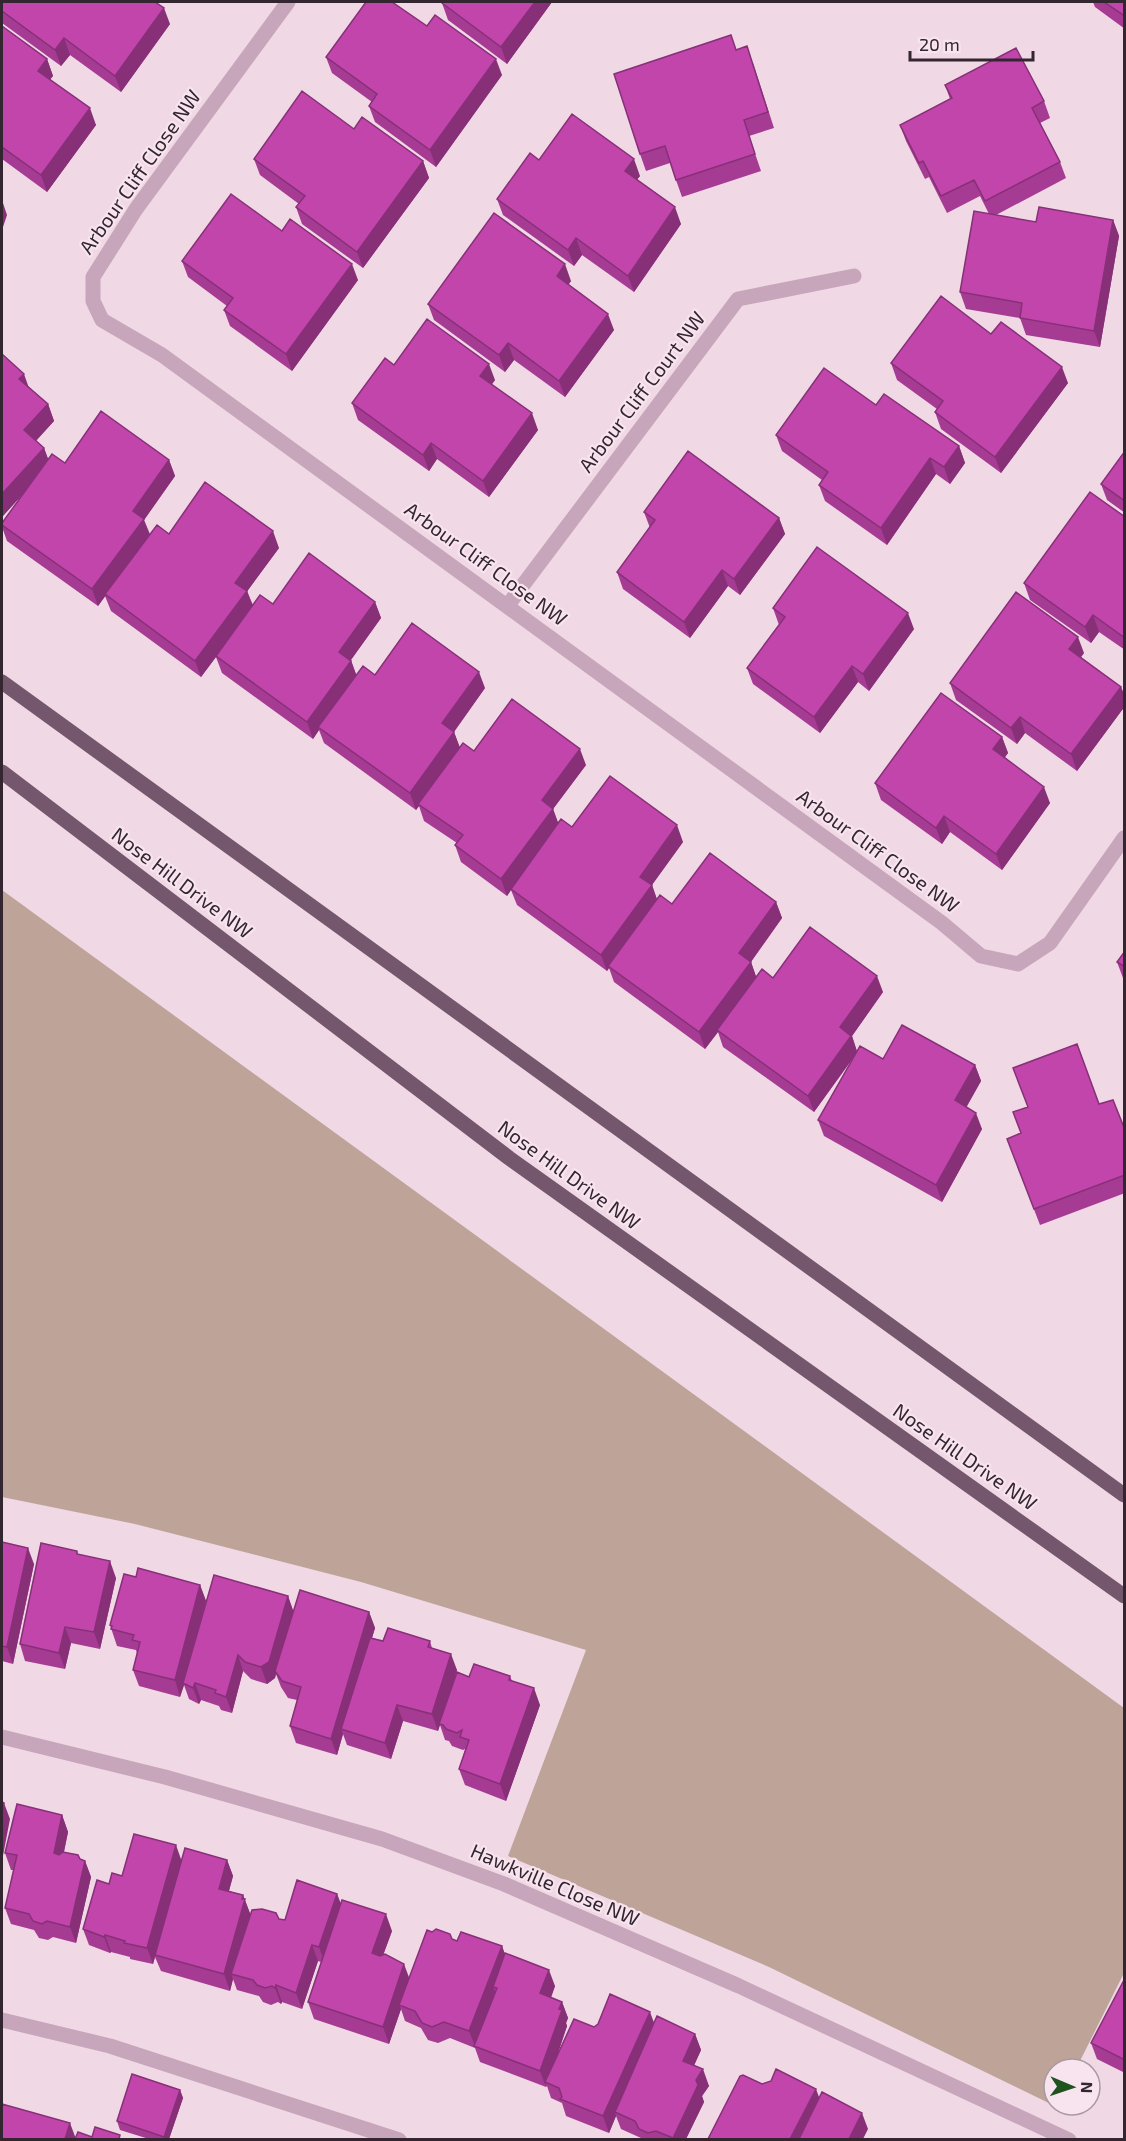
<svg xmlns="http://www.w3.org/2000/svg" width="1126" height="2141" viewBox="0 0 1126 2141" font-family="'Exo 2',sans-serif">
<rect width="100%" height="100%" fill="#f0d8e5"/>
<path fill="#bea399" d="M2,890L1124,1708V1973L1076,2069H1054V2105H1058L1057,2107L769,1967L508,1856L586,1650L361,1582L135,1524L2,1497Z"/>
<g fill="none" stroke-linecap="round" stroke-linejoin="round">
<path stroke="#c7a5ba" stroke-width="15" d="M288,2L136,209L93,277V301L102,320L162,355L942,923L981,956L1018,964L1050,943L1124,838
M508,605L738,299L854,276
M2,1737L165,1777L382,1839L504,1884L739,1986L1069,2140
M2,2020L110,2046L399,2140"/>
<path stroke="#74576d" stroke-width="15" d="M2,682L1124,1495
M2,772L509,1158L1124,1596"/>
</g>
<path fill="#a63b93" d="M2,2L170,24L121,92L70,55L61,66L2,23Z
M552,2L507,64L448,20L442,3Z
M1093,2H1125V29L1095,7Z
M2,26L47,59L53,76L50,79L96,125L47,192L2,159Z
M427,26L502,75L436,167L375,122L369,106L372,102L332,73L326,57Z
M737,50L753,63L774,128L749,136L761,171L682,197L670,163L646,171L640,154Z
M945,85L1044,101L1050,118L1040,123L1060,162L1066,178L996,215L1036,222L1113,220L1119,236L1100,347L1026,335L1020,318L966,309L960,292L989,214L980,196L947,213L929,177L925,179L906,141L900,125L950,99Z
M354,129L423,161L429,178L363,268L302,224L296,207L299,204L260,175L254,159Z
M539,160L640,176L637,179L681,224L634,292L582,255L574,266L503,215L497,199Z
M282,231L358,280L292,371L230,326L224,310L227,306L188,277L182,261Z
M571,281L568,285L614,330L565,397L514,360L505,372L434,320L428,304Z
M991,334L1068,383L1001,473L941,429L935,412L937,409L897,380L891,363Z
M2,354L28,386L48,404L54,421L36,441L44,448L48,459L65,463L169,460L175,476L144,520L150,534H169L279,548L247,591L253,605L273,604L375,602L381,618L351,660L356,674L375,675L485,688L454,732L460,748L474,751L586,765L553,809L558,823L572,827L683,842L652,885L657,900L672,904L776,902L782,918L751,962L756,977L773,978L883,992L852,1036L857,1051L883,1059L975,1065L981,1081L966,1107L982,1129L942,1202L824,1136L818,1120L854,1057L814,1112L723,1047L718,1032L705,1049L614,982L609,968L607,971L517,905L511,890L507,896L461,862L455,845L457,843L424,821L419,806L416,810L324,743L319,730L313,739L222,673L216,657L201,677L111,611L105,596L98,606L7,541L2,527V523L24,493L2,517Z
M394,365L495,380L492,384L538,430L489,497L437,459L429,471L358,420L352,403Z
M876,405L959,446L965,463L950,484L936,474L887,545L825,501L819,485L822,480L782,451L776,435Z
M1125,451V513L1107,500L1101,484Z
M644,512L779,518L785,534L740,595L728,586L690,638L623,589L617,572L650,528Z
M1125,517V650L1099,632L1091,643L1030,600L1024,583Z
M773,608L914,629L869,691L858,682L820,733L753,684L747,668L779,625Z
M1084,653L1081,657L1121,687L1125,697V706L1077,771L1025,733L1017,744L956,700L950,683Z
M1002,737L1008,753L1005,757L1050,803L1002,870L950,832L942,844L881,800L875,783Z
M1125,951V979L1123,978L1117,962Z
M1125,1130V1193L1040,1225L1007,1139Z
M2,1542L34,1564L13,1664L2,1661Z
M77,1551L78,1555L116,1578L100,1649L71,1643L65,1669L25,1661L20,1644Z
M136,1577L200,1585L206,1601L197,1633L288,1596L293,1611L369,1612L375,1628L372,1638L383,1641H430L432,1648L457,1670L450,1694L469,1677L510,1676L512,1681L540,1705L506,1801L465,1785L459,1769L465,1750V1749L463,1750L452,1746L449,1741L445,1740L440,1725L438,1731L403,1721L391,1759L347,1745L343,1734L337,1755L296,1743L290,1726L297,1700L288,1698L281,1687L276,1674L275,1678L267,1684L251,1679L243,1671L232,1713L221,1710L219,1706L201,1700L199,1704L189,1699L184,1685L180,1697L139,1686L133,1670L137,1653L136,1650L117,1646L110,1625Z
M62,1815L68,1832L64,1852L85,1861L91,1877L76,1943L53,1937L48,1940L39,1938L34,1930L11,1924L5,1908L14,1870H11L5,1853Z
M182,1860H227L233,1876L229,1891L243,1895L251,1916L279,1919L285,1920L337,1894L341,1904L392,1931L383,1955L409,1978L452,1939L457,1941L502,1946L505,1955L555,1986L551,1998L562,2002L568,2018L566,2023L567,2026L557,2056L594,2027L654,2022L695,2034L701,2050L694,2065L709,2086L702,2096L704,2102L686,2139H642L641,2138L621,2129L616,2116L609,2133L566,2116L562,2103L551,2098L547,2086L546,2087L480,2062L475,2048L450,2038L438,2043L428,2040L421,2028L405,2021L401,2009L389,2044L314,2019L308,2002L321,1962L318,1961L302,2009L282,2002L281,2004L278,2002L271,2005L263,2002L259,1996L237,1990L233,1979L230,1991L161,1971L155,1957L153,1964L130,1959V1957L111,1952L110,1953L89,1945L83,1929L109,1884L122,1876Z
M1125,1978V2073L1097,2059L1091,2043Z
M180,2090L183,2098L169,2139H149L120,2130L117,2121Z"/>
<path fill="#873078" d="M535,2H552L507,64L501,47Z
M164,8L170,24L121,92L115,76Z
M64,38L70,55L61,66L55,50Z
M47,59L53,76L44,87L38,71Z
M496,59L502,75L436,167L430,150Z
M90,108L96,125L47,192L41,175Z
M634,159L640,176L631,187L625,171Z
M423,161L429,178L363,268L357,252Z
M2,200L7,215L2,230Z
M675,207L681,224L634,292L628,276Z
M1113,220L1119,236L1100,347L1094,331Z
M576,238L582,255L574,266L568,250Z
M352,264L358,280L292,371L286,354Z
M565,264L571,281L563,292L557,276Z
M608,314L614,330L565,397L559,381Z
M508,343L514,360L505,372L499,355Z
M489,364L495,380L486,392L480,376Z
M1062,367L1068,383L1001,473L995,457Z
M24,374L30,391L19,379Z
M48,404L54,421L30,447L24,430Z
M532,413L538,430L489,497L483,481Z
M431,443L437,459L429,471L423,455Z
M959,446L965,463L950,484L944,467Z
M44,448L50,464L2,517V494Z
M930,458L936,474L887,545L881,528Z
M169,460L175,476L144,520L150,536L98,606L92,589L133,511Z
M779,518L785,534L740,595L734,579Z
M273,531L279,548L246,593L247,591L253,607L201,677L195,661L235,583Z
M722,570L728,586L690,638L684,622Z
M375,602L381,618L345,668L339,652Z
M908,613L914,629L869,691L863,674Z
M1093,615L1099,632L1091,643L1085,627Z
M1078,637L1084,653L1075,665L1069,649Z
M351,661L357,677L318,727L319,730L313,739L307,722Z
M852,666L858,682L820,733L814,717Z
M479,672L485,688L448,740L442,723Z
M1121,687L1125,697V706L1077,771L1071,754Z
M1020,717L1025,733L1017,744L1011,728Z
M454,732L460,748L418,804L419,806L416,810L410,793Z
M1002,737L1008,753L999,765L993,749Z
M580,749L586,765L553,809L559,825L511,889V890L507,896L501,879L542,800Z
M1044,787L1050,803L1002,870L996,854Z
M944,816L950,832L942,844L936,828Z
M677,825L683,842L646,893L640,877Z
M652,885L658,902L608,966L609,968L607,971L601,955Z
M776,902L782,918L745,970L739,953Z
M751,962L757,979L717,1030L718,1032L705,1049L699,1032Z
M877,976L883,992L852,1036L857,1052L814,1112L808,1096L840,1027Z
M975,1065L981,1081L961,1117L955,1100Z
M976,1113L982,1129L942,1202L936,1185Z
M28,1548L34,1564L13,1664L7,1647Z
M110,1561L116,1578L100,1649L94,1632Z
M200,1585L206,1601L184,1684L183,1683L184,1685L180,1697L175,1680Z
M288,1596L294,1613L275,1671L276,1674L275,1678L267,1684L261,1667Z
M369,1612L375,1628L344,1730L341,1729L343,1734L337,1755L331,1739Z
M65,1627L71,1643L65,1669L59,1653Z
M451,1654L457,1670L438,1731L432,1714Z
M238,1655L243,1671L232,1713L226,1697Z
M195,1683L201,1700L199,1704L193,1688Z
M534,1688L540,1705L506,1801L500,1784Z
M397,1705L403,1721L391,1759L385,1743Z
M4,1803L10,1819L2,1861V1814Z
M62,1815L68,1832L60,1870L54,1853Z
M176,1845L182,1862L155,1955V1957L153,1964L147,1948Z
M227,1860L233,1876L225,1905L219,1889Z
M85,1861L91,1877L76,1943L70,1927Z
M337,1894L343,1910L325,1964L319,1947Z
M243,1895L251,1916L231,1974L233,1979L230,1991L224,1974Z
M386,1914L392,1931L378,1969L372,1953Z
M105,1935L111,1952L110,1953L104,1937Z
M312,1945L318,1961L302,2009L296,1993Z
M502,1946L508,1963L493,1987L496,1994L475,2046L469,2031Z
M404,1964L410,1980L399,2005L401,2009L389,2044L383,2027Z
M549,1970L555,1986L546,2010L540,1993Z
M276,1985L282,2002L281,2004L275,1988Z
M562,2002L568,2018L566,2023L567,2026L548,2083L545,2082L546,2087L540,2071Z
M650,2012L656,2028L615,2112L616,2116L609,2133L603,2116Z
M695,2034L701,2050L689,2077L683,2061Z
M703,2069L709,2086L702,2096L704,2102L686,2139H673V2138L696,2080Z
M816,2089L822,2105L804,2139H790Z
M180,2090L183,2098L169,2139H165L164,2137Z
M862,2113L868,2129L863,2139H849Z
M70,2123L76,2139H65Z"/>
<path fill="#c145ab" stroke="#873078" stroke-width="1.5" d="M2,2H155L164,8L115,76L64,38L55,50L2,11Z
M366,2H392L427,26L435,15L496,59L430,150L369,106L377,94L326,57Z
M443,2H535L501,47L442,3Z
M1104,2H1125V16Z
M2,26L47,59L38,71L90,108L41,175L2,147Z
M731,35L736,50L747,46L768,112L744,120L755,154L676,180L665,146L640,154L614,74Z
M1016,48L1044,101L1032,108L1060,162L985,201L974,180L941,196L923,161L919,163L900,125L952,98L945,85Z
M302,91L354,129L362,117L423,161L357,252L296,207L305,196L254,159Z
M572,114L634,159L625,171L675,207L628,276L576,238L568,250L497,199L530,153L539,160Z
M231,194L282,231L290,219L352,264L286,354L224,310L233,298L182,261Z
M1039,207L1113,220L1094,331L1020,318L1022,303L960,292L974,211L1036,222Z
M494,213L565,264L557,276L608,314L559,381L508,343L499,355L428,304Z
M941,296L991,334L1001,322L1062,367L995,457L935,412L943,401L891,363Z
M427,319L489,364L480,376L532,413L483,481L431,443L423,455L352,403L385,358L394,365Z
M2,354L24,374L19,379L48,404L24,430L44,448L2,494Z
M824,368L876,405L884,394L959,446L944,467L930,458L881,528L819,485L828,472L776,435Z
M101,411L169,460L133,511L144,519L92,589L2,525V523L52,454L65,463Z
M688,451L779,518L734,579L722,570L684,622L617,572L655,520L644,512Z
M1125,451V501L1101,484Z
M205,482L273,531L235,583L247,591L195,661L105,594L157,525L169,534Z
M1090,492L1125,517V638L1093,615L1085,627L1024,583Z
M817,547L908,613L863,674L852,666L814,717L747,668L785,617L773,608Z
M309,553L375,602L339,652L351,661L307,722L216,656L260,595L273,604Z
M1016,592L1078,637L1069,649L1121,687L1071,754L1020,717L1011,728L950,683Z
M412,623L479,672L442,723L454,732L410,793L318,727L363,666L375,675Z
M941,693L1002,737L993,749L1044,787L996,854L944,816L936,828L875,783Z
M512,699L580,749L542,800L553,809L501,879L455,845L463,835L418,804L463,743L474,751Z
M610,776L677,825L640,877L652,885L601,955L511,889L561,819L572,827Z
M710,853L776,902L739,953L751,962L699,1032L608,966L660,895L672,904Z
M810,927L877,976L840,1027L851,1036L808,1096L717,1030L762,969L773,978Z
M1125,951V967L1117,962Z
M902,1025L975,1065L955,1100L976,1113L936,1185L818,1120L860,1046L883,1059Z
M1077,1044L1099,1104L1113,1100L1125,1130V1175L1034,1209L1007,1139L1021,1133L1013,1112L1028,1107L1013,1068Z
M2,1542L28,1548L7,1647L2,1646Z
M41,1543L77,1551V1554L110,1561L94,1632L65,1627L59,1653L20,1644Z
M138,1568L200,1585L175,1680L133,1670L140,1642L132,1640L134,1635L111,1629L112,1626L110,1625L124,1574L136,1577Z
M214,1575L288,1596L269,1662L261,1667L245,1662L238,1655L226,1697L215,1693L216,1690L195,1683L193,1688L183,1683Z
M300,1590L369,1612L331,1739L290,1726L301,1687L282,1681L275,1671Z
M388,1628L430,1641L428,1647L451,1654L432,1714L397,1705L385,1743L341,1729L370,1638L383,1641Z
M474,1664L510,1676L509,1680L534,1688L500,1784L459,1769L469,1740L460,1737L462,1730L457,1733L446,1729L443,1725L439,1724L457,1672L469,1677Z
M2,1802L4,1803L2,1814Z
M17,1804L62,1815L54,1853L59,1855L63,1852L78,1855L80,1859L85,1861L70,1927L47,1921L42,1924L33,1921L29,1914L5,1908L17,1855L5,1853Z
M134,1834L176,1845L147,1948L124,1943L125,1941L105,1935L104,1937L83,1929L97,1880L109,1884L112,1873L122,1876Z
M185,1848L227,1860L219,1889L243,1895L242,1899H245L224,1974L155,1955Z
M297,1880L337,1894L319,1947L312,1945L296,1993L276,1985L275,1988L272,1986L265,1988L257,1985L253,1980L231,1974L252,1910L262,1909L276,1913L279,1919L285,1920Z
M342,1900L386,1914L372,1953L380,1956L385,1954L404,1964L383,2027L308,2002Z
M436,1929L450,1934L452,1939L457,1941L461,1932L502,1946L469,2031L444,2022L432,2027L422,2023L415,2011L399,2005L427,1930L432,1932Z
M505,1953L549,1970L540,1993L562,2002L559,2009L562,2010L540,2071L474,2046L497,1988L493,1987Z
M1125,1978V2060L1091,2043Z
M610,1994L650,2012L603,2116L560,2099L562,2097L559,2088L545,2082L574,2019L594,2027L598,2024Z
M657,2016L695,2034L683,2061L703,2069L696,2080L698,2085L673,2138L656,2131L648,2133L639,2129L635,2121L615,2112Z
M776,2069L816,2089L790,2139H708L740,2076L743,2075L762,2084L771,2081Z
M132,2074L180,2090L164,2137L117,2121Z
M822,2092L862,2113L849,2139H799Z
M2,2104L70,2123L65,2139H2Z
M95,2127L120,2135L119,2139H75L78,2132L92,2137Z"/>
<g text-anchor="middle" stroke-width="4.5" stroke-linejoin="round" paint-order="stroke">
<g font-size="20" fill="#332630" stroke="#f8e4ee">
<text transform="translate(140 172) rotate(-55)" y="7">Arbour Cliff Close NW</text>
<text transform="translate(642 392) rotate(-53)" y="7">Arbour Cliff Court NW</text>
<text transform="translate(486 564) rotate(36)" y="7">Arbour Cliff Close NW</text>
<text transform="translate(878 851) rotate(36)" y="7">Arbour Cliff Close NW</text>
<text transform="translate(182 883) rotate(37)" y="7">Nose Hill Drive NW</text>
<text transform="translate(569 1175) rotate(36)" y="7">Nose Hill Drive NW</text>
<text transform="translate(965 1457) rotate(35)" y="7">Nose Hill Drive NW</text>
<text transform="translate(555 1885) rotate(23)" y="7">Hawkville Close NW</text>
</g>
</g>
<rect width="1126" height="2141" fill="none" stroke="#332630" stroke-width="6"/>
<g transform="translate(1072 2087) rotate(92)"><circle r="28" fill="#f8e4ee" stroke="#a998a2" stroke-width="1.5"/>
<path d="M0-4.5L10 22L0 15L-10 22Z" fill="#1e521e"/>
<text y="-9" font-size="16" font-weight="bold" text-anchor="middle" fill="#332630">N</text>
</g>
<path d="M910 51v9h123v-9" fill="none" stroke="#332630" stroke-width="3"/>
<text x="919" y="51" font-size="18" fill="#332630" stroke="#f8e4ee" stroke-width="4.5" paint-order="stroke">20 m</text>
</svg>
